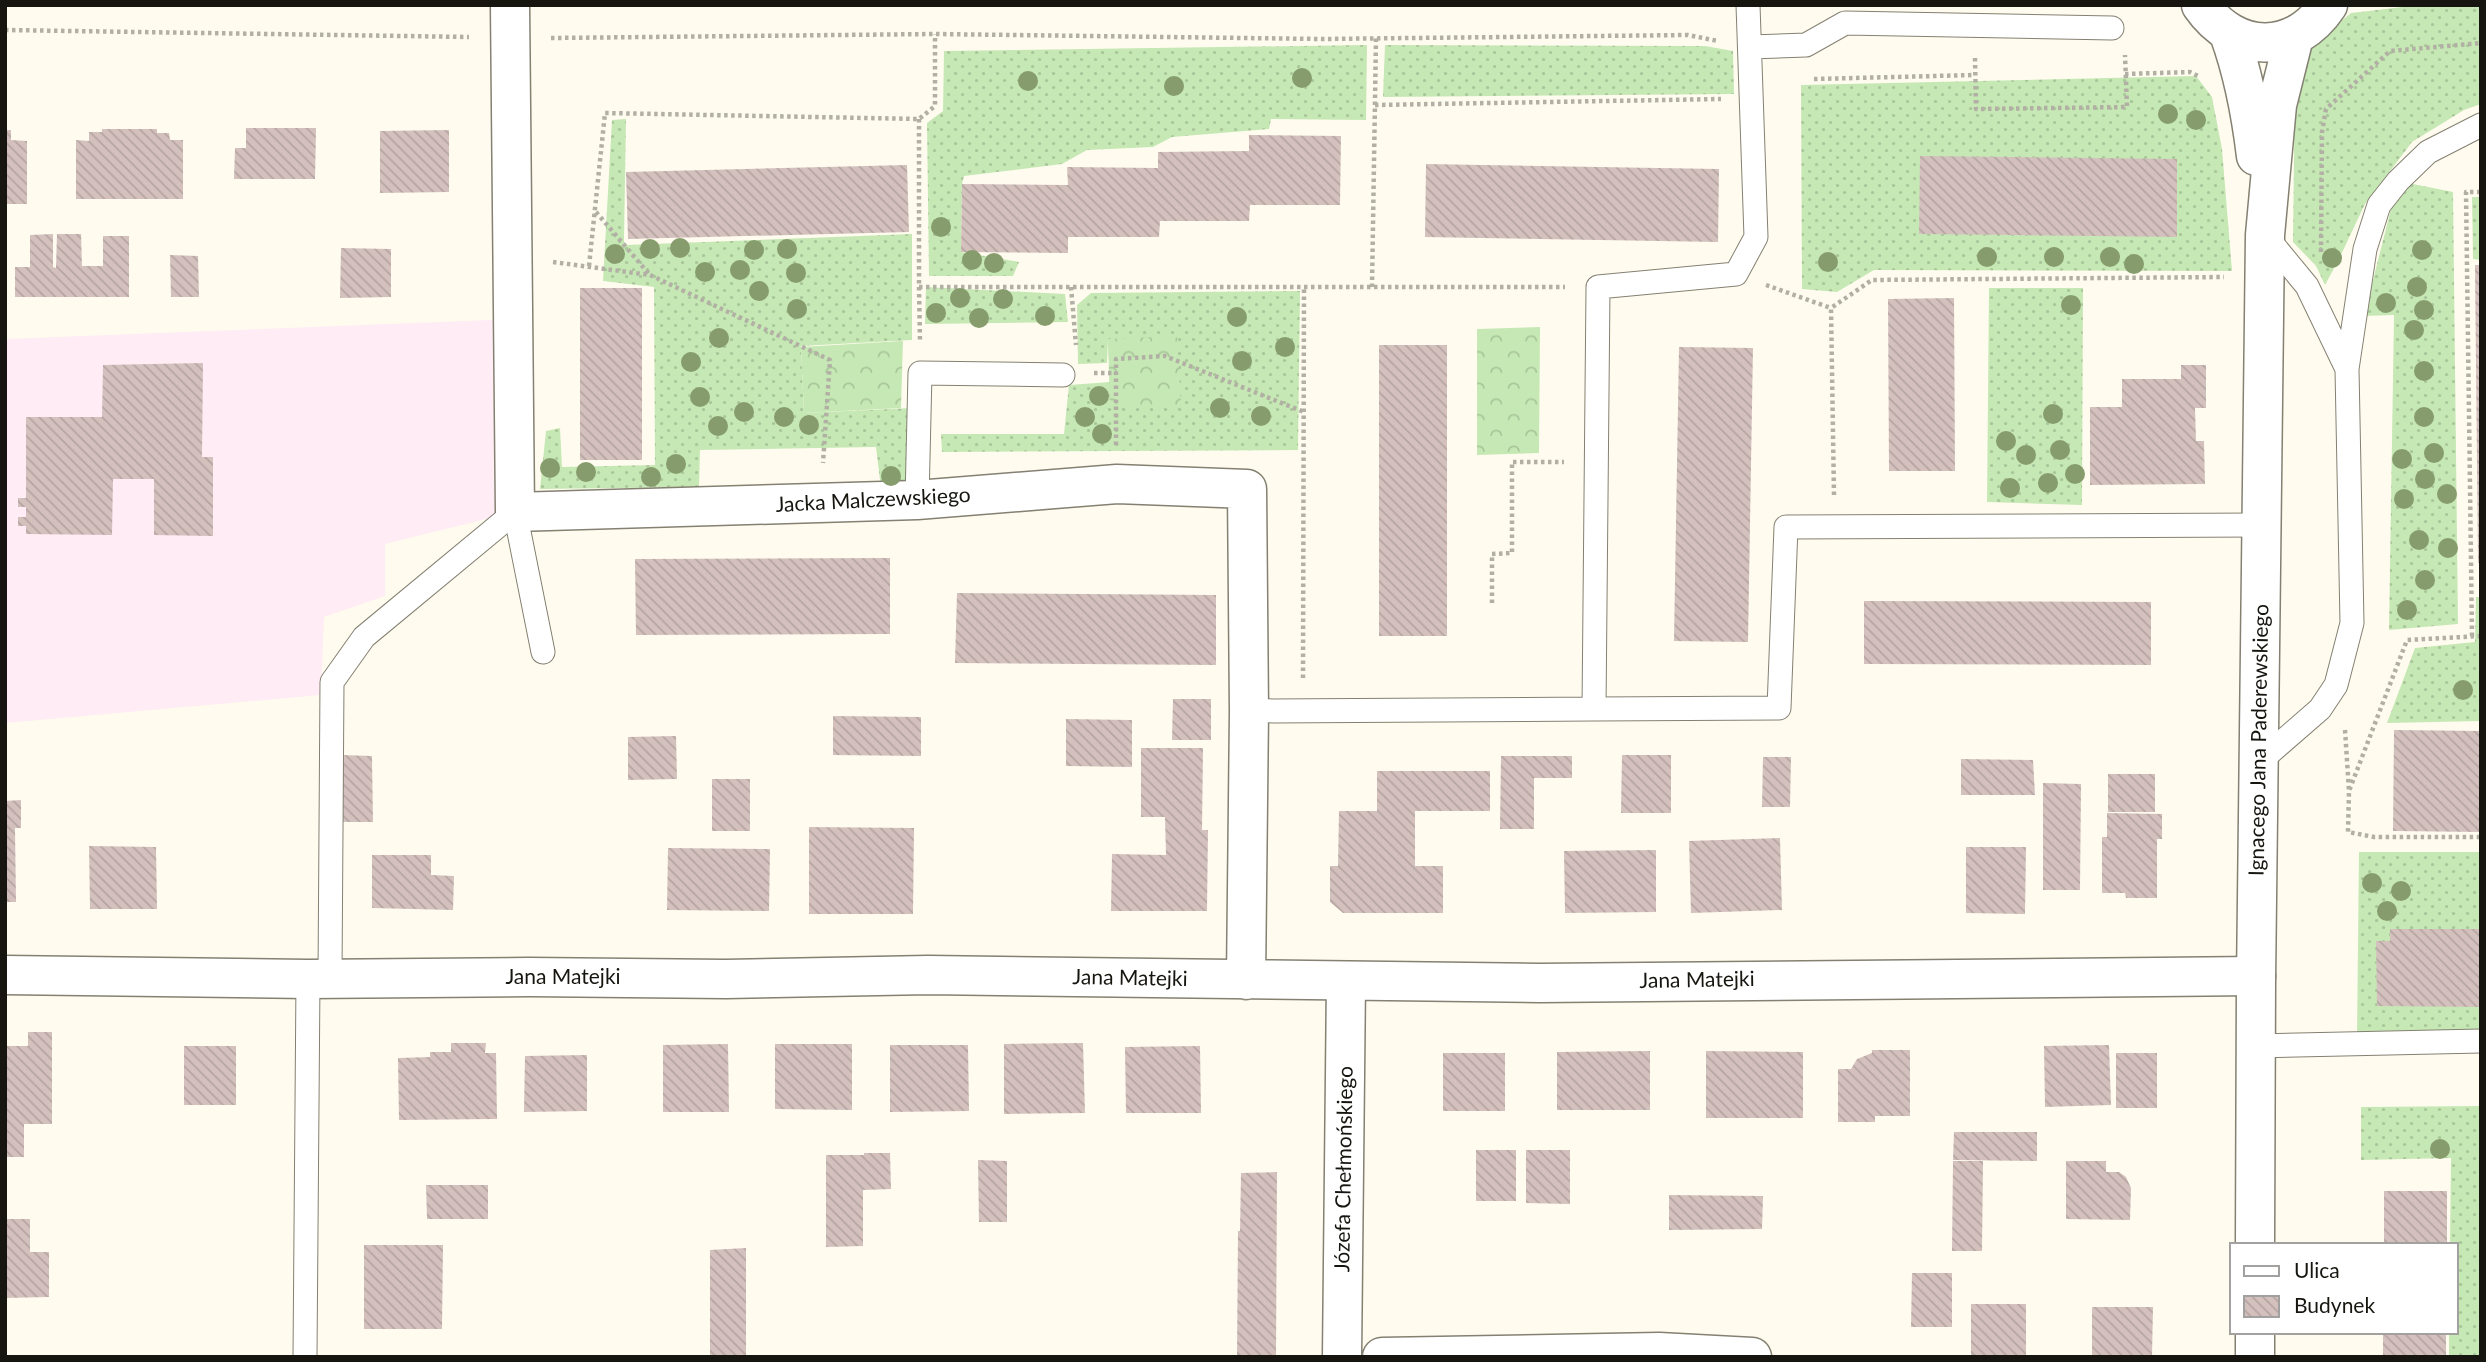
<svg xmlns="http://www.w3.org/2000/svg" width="2486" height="1362" viewBox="0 0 2486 1362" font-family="Lato,sans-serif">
<defs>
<pattern id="grass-dots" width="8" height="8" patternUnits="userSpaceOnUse" patternTransform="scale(1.75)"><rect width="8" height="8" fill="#c6e8b4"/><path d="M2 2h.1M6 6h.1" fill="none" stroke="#a9c69a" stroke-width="1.8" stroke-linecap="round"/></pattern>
<pattern id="forest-crowns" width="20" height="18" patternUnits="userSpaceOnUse" patternTransform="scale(1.75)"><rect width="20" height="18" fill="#c6e8b4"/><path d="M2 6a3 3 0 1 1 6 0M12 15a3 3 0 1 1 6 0" fill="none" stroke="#a9c69a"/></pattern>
<pattern id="building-back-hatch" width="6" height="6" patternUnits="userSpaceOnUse" patternTransform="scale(1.75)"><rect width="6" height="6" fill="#d4c1be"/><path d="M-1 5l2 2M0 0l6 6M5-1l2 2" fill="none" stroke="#b5a5a2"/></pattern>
</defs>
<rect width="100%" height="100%" fill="#fffcef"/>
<path fill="#ffecf5" d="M514,319L515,512L385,544V596L324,617L321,695L5,723V339Z"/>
<path fill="url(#grass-dots)" d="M2420,5H2481V104L2464,110L2412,142L2365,204L2339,259L2325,285L2316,266L2293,242L2295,76L2316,41L2351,13Z
M1367,45L1366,120L1271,119L1269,129L1172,137L1153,147L1087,150L1062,164L964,176L962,184L961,252L1019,262L1013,276H929L927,123L943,111L944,51Z
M1385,45L1705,46L1733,51L1734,94L1383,97Z
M2196,76L2212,97L2222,149L2232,271L1874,270L1837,292L1802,289L1801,85Z
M626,119L624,241L626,245L912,234V340L801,346L804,413L911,408L908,487L881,488L876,447L700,450L699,487L540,489L546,431L560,428L562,467L655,465L654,287L603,281L612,120Z
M2398,181L2453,192L2458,624L2389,630L2394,315L2364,316Z
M2472,197H2481V260L2473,259Z
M926,287L1065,294L1068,322L925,324Z
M1989,288H2083L2082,505L1987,502Z
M1300,291L1298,450L942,452L941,434H1064L1069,385L1110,382L1111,408L1108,339L1107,363L1078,364L1077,305L1091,293Z
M2476,597H2481V721L2387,723L2415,648L2475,642Z
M2359,852H2481V1034L2357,1037Z
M2481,1106V1357H2449V1332H2456V1245H2450L2451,1158L2361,1160V1107Z"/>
<path fill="url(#forest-crowns)" d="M1540,327L1539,453L1477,455V329Z
M1177,336L1181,406L1110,408L1108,339Z
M903,341L901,408L804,413L801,347Z"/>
<path fill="url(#building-back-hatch)" d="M246,128H316L315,179H234L235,148H246Z
M102,129H157V133H169L170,140H183V199H76V140L89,141V132H102Z
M5,130H11V140L27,141V204H5Z
M449,130V192L380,193V131Z
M1249,135L1341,136L1340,205H1250L1249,221H1160L1159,237H1068V253L961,252L962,184L1068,185L1067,167L1158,168V152L1249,151Z
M1920,156L2177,159V237L1919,234Z
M1426,164L1719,169L1718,242L1425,237Z
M907,165L909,232L628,239L626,172Z
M53,234V267L56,268L57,234H81L82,266H103V236H129V297H15V267H30V235Z
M341,248L391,249V297L340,298Z
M170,255L198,256L199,297H171Z
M2475,265H2481V563H2478Z
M580,288H642V460H580Z
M1954,298L1955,471H1889L1888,299Z
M1379,345H1447V636H1379Z
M1679,347L1753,348L1748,642L1674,641Z
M203,363L202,457H213V536L154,535V479H113L112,535L26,534V526H18V517H26V507H18V498H26V417H102L103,365Z
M2181,365H2206V408H2195L2196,441H2204L2205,484L2090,485V407H2122V379H2181Z
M890,558V634L636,635L635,559Z
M957,593L1216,595V665L955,663Z
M1864,601L2151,602V665L1864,664Z
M1173,699H1211V740H1172Z
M833,716L921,717V756L833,755Z
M1066,719L1132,720V767L1066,766Z
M2394,730L2480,731L2479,832L2393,831Z
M676,736L677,779L628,780V737Z
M1141,748H1203L1202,830H1208L1207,911H1111L1112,854L1166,855L1165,817H1141Z
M342,755L372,756L373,822H342Z
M1622,755H1671V813H1621Z
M1501,756H1572V778H1534V829H1500Z
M1763,757H1791L1790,807H1762Z
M1961,759L2033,760L2035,795H1961Z
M1377,771H1490V811H1415V866H1443V913H1343L1330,902V866H1338L1339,811H1377Z
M2108,774H2155V812H2108Z
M712,779H750V831H712Z
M2043,783L2081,784L2080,890H2043Z
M21,800V828H15L16,902H5V801Z
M2107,813L2162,814V839H2157V898H2126L2125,893H2102V837H2107Z
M809,827L914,828L913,914H809Z
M1780,838L1782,910L1691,913L1689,841Z
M89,846L156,847L157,909H90Z
M1966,847H2026L2025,914L1966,913Z
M668,848L770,849L769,911L667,910Z
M1656,850V912L1565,913L1564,851Z
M372,855H431V875L454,876L453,910L372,908Z
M2390,929H2481V1007L2377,1006L2376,941H2390Z
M28,1032H52V1124H24V1157H5V1046H28Z
M451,1043H486L485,1053H496L497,1119L399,1120L398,1058L430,1057V1052H451Z
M1083,1043L1085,1113L1004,1114V1044Z
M728,1044L729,1112H663V1045Z
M775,1044H852V1110L775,1109Z
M890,1045H968L969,1111L890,1112Z
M2109,1045L2111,1105L2045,1107L2044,1046Z
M184,1046H236V1105H184Z
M1200,1046L1201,1113H1126L1125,1047Z
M1872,1050H1910V1116H1875V1122H1838V1069H1851L1857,1059L1872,1053Z
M1650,1051V1110H1557V1052Z
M1706,1051L1803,1052V1118H1706Z
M1443,1053H1505V1111H1443Z
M2116,1053H2157V1108H2116Z
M587,1055V1111L524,1112L525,1056Z
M1954,1132H2037V1161L1953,1160Z
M1476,1150H1516V1201H1476Z
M1526,1150H1570V1204L1526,1203Z
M864,1153H890L891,1189L863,1190V1246L826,1247V1155H864Z
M978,1160L1007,1161V1222H979Z
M1953,1161H1983L1982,1251H1952Z
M2066,1161H2106V1172H2119L2126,1177L2131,1188L2130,1220L2066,1219Z
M1277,1172L1276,1357H1237L1238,1231H1240L1241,1173Z
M426,1185H488V1219H427Z
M2384,1191H2447V1245H2384Z
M1669,1195L1763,1196L1762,1229L1669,1230Z
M5,1219H30V1252H49V1297L5,1298Z
M364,1245H443L442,1329H364Z
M746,1248V1357H710V1250Z
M1912,1273H1952V1327H1911Z
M1971,1304H2026V1357H1971Z
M2092,1307H2153L2152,1357H2092Z
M2383,1332H2446V1357H2383Z"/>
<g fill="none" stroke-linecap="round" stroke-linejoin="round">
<g stroke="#848072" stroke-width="25">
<path id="lane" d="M1748,5L1756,237L1736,274L1598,287L1594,709L1779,708L1786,527L2261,525
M1750,47L1806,45L1845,23L2112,28
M2265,235L2307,286L2347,369
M917,500L920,373L1063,375
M1249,711L1594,709
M2258,763L2320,709L2336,685L2352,623L2347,369L2365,249L2379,205L2398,181L2428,152L2481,125
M330,977L332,682L364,637L515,512L543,652
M2255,1046L2481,1041
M305,1357L308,979"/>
</g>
<g stroke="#848072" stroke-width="41">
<path id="street" d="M510,5L515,512L917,500L1117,484L1247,489L1249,711L1246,980
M5,975L308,979L529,977L726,979L928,975L1539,983L2256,976
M1342,1357L1346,981
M1382,1357L1659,1352L1752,1357"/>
</g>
<g stroke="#848072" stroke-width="41">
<path id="secondary" d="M2201,5C2235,54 2294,56 2328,5
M2229,34C2244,75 2251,114 2256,156
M2255,1245L2256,982L2265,235L2277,105L2294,37
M2255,1357V1332"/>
</g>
<path stroke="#b2b0a5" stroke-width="4.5" stroke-dasharray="3.5 3.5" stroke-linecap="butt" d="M5,30L469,37
M551,38L935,34L1321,39L1688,35L1718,41
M1975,58L1976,109L2127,107L2125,55
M2125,74L2190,72L2200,77
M1814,79L1975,75
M1375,105L1721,99
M919,119V287H1565
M596,212L649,274
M2321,252L2322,132L2326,109L2390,51L2481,43
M553,262L650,275L830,360L823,463
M589,266L605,113L919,119L935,106V34
M1766,285L1831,308
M919,287L920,342
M1071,287L1076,345
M1372,287L1376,38
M1094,373H1116
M1116,445V359L1165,356L1304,412
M1834,495L1831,308L1872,280L2224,277
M1492,603V554L1512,553V462H1564
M2472,636L2466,192H2481
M2481,636L2407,640L2349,791L2348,832L2374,837H2481
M1303,678L1304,287
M2345,730L2349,791"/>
<use href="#lane" stroke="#fff" stroke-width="23"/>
<use href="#street" stroke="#fff" stroke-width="38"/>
<use href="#secondary" stroke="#fff" stroke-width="38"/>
</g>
<g fill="#879c6c">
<circle cx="1302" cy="78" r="10"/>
<circle cx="1028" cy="81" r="10"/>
<circle cx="1174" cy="86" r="10"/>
<circle cx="2168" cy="114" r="10"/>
<circle cx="2196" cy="120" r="10"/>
<circle cx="941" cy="227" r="10"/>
<circle cx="680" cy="248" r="10"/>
<circle cx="650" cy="249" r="10"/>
<circle cx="787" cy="249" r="10"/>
<circle cx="754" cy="250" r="10"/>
<circle cx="2422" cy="250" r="10"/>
<circle cx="615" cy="254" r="10"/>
<circle cx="1987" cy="257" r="10"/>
<circle cx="2054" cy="257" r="10"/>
<circle cx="2110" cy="257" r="10"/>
<circle cx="2332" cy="258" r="10"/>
<circle cx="972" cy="260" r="10"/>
<circle cx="1828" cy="262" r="10"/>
<circle cx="994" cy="263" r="10"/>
<circle cx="2134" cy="264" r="10"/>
<circle cx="740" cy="270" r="10"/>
<circle cx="705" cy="272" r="10"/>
<circle cx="796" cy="273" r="10"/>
<circle cx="2417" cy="287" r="10"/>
<circle cx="759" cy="291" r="10"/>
<circle cx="960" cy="298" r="10"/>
<circle cx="1003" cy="299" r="10"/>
<circle cx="2386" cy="303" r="10"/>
<circle cx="2071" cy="305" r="10"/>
<circle cx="797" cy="309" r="10"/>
<circle cx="2424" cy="310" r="10"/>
<circle cx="936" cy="313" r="10"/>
<circle cx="1045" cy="316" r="10"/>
<circle cx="1237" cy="317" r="10"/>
<circle cx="979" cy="318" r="10"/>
<circle cx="2414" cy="330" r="10"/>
<circle cx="719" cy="338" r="10"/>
<circle cx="1285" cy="347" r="10"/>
<circle cx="1242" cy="361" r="10"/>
<circle cx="691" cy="362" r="10"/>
<circle cx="2424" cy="371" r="10"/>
<circle cx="1099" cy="396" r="10"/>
<circle cx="700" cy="397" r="10"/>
<circle cx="1220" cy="408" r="10"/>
<circle cx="744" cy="412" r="10"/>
<circle cx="2053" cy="414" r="10"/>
<circle cx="1261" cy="416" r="10"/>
<circle cx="784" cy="417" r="10"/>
<circle cx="1085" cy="417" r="10"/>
<circle cx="2424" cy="417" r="10"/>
<circle cx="809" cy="425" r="10"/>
<circle cx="718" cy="426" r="10"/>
<circle cx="1102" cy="434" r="10"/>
<circle cx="2006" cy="441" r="10"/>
<circle cx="2060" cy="450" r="10"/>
<circle cx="2434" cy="453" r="10"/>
<circle cx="2026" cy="455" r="10"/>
<circle cx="2402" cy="459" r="10"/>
<circle cx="676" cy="464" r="10"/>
<circle cx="550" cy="468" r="10"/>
<circle cx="586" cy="472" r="10"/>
<circle cx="2075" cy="474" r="10"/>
<circle cx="891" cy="476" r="10"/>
<circle cx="651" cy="477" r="10"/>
<circle cx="2425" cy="479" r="10"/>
<circle cx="2048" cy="483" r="10"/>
<circle cx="2010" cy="488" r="10"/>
<circle cx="2447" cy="494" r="10"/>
<circle cx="2404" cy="499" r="10"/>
<circle cx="2419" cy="540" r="10"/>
<circle cx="2448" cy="548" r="10"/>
<circle cx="2425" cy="580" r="10"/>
<circle cx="2407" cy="610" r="10"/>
<circle cx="2463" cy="690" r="10"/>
<circle cx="2372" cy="883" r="10"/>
<circle cx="2401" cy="891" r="10"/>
<circle cx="2387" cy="911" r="10"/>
<circle cx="2440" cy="1149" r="10"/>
</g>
<g text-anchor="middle" stroke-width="5" stroke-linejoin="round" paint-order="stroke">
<g font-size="21" fill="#16150f" stroke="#fff">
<text transform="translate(873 500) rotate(-3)" y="7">Jacka Malczewskiego</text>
<text transform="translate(2259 740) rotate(-89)" y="7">Ignacego Jana Paderewskiego</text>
<text x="563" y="984">Jana Matejki</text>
<text transform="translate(1130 978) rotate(1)" y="7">Jana Matejki</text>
<text transform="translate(1697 980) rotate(-1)" y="7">Jana Matejki</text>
<text transform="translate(1344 1169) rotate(-89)" y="7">Józefa Chełmońskiego</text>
</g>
</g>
<rect width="2486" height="1362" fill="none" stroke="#16150f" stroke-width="14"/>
<rect x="2230" y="1243" width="228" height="91" fill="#ffffff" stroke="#a2a19f" stroke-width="2"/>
<rect x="2244" y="1266" width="35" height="10" fill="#ffffff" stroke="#a2a19f" stroke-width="2"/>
<text x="2294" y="1278" font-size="21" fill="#16150f">Ulica</text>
<rect x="2244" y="1296" width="35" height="21" fill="url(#building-back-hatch)" stroke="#a2a19f" stroke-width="2"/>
<text x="2294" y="1313" font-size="21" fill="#16150f">Budynek</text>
</svg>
